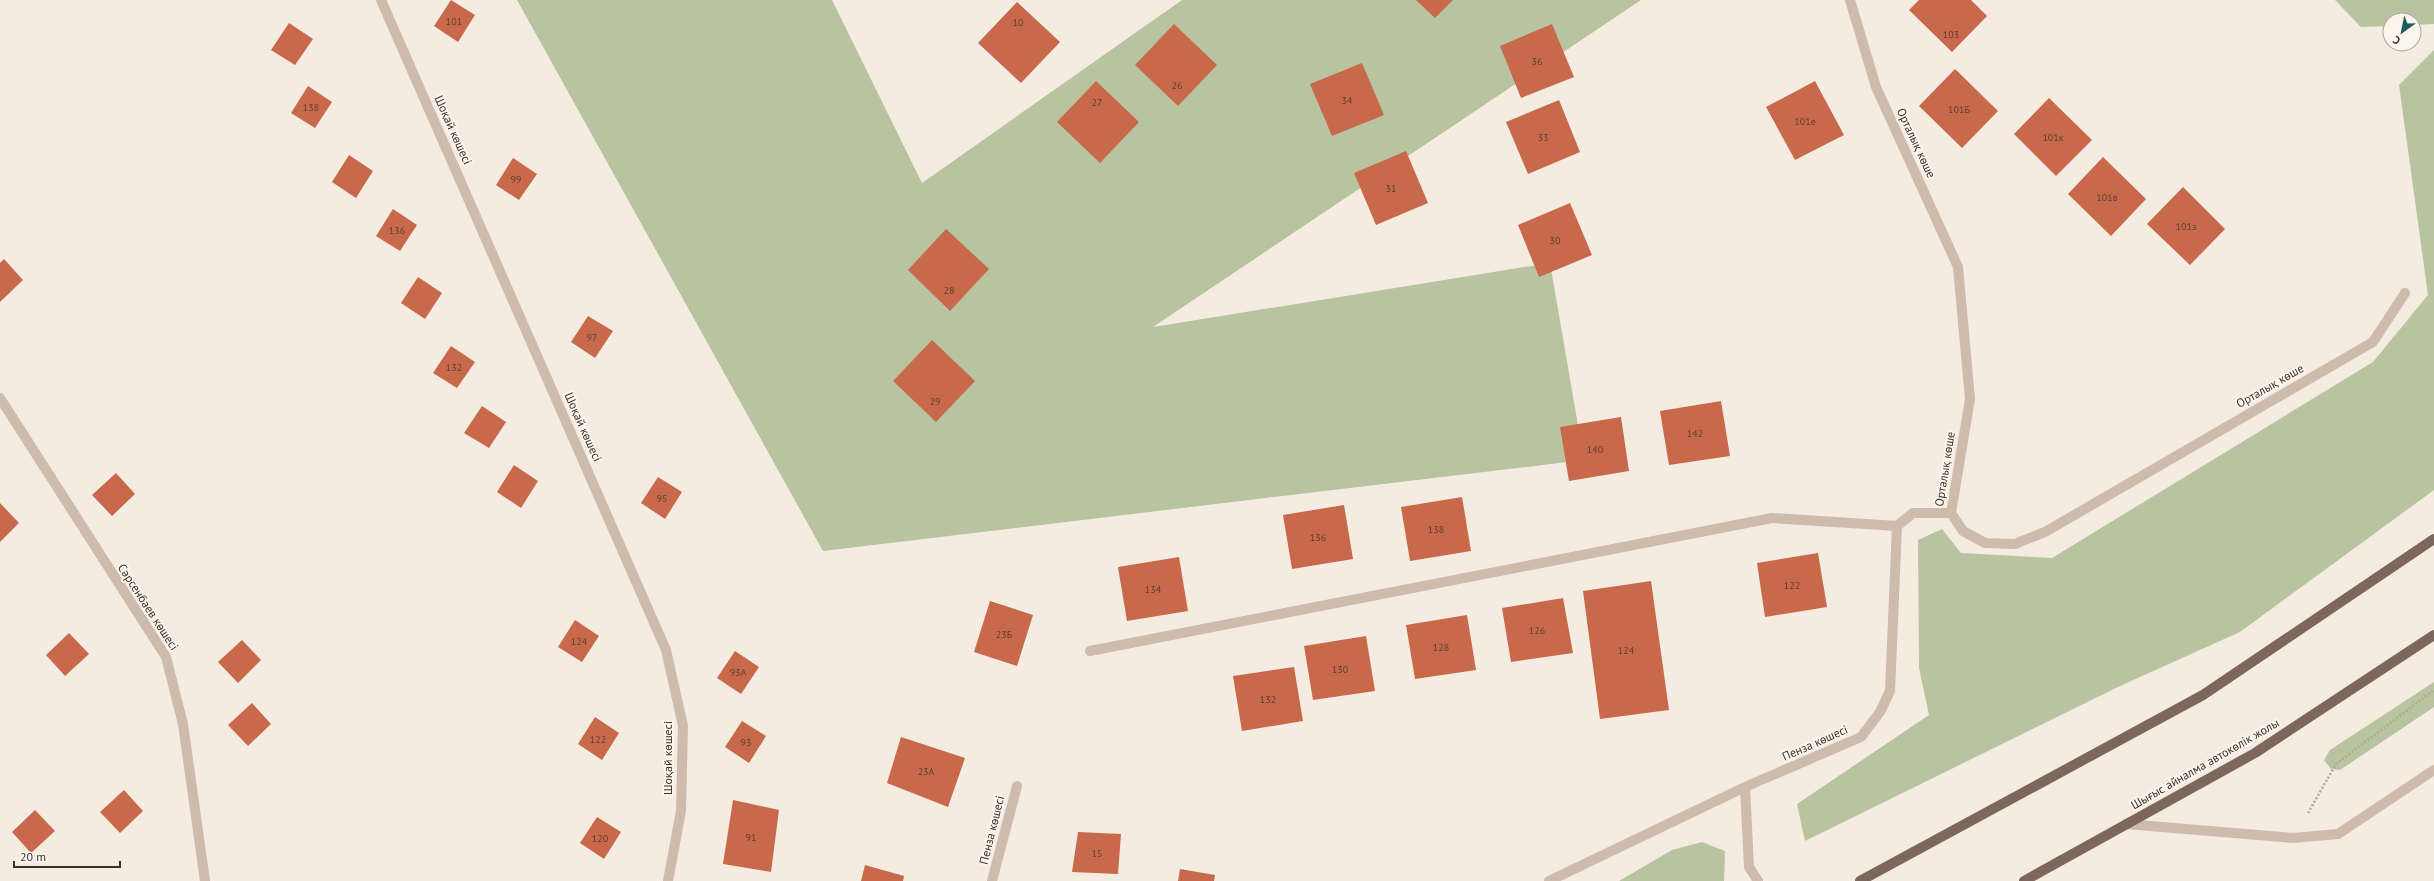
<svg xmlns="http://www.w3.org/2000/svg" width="2434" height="881" viewBox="0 0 2434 881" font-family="'PT Sans',sans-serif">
<rect width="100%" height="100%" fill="#f4ebe1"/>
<path fill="#b8c4a0" d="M517,0H832L922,183L1182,0H1641L1153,327L1550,263L1584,460L823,551Z
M2335,0H2434V24L2414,25V20H2390V26L2361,27Z
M2434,50V490L2240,632L2120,686L1805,841L1797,804L1929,715L1919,668L1918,540L1942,529L1961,553L2052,558L2373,362L2428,295L2399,85Z
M2434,682V707L2340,770L2331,769L2324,760L2330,750Z
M1702,842L1725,851L1724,881H1619L1672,850Z"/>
<path fill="#c8694b" d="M451,0L475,15L458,42L434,26Z
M1416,0H1453L1435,18Z
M1919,0H1971L1987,16L1952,52L1909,10Z
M1017,2L1060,42L1021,83L978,43Z
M289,23L313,39L295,65L271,50Z
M1174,24L1217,65L1178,106L1135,65Z
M1552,24L1574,77L1521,98L1500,46Z
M1362,63L1384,115L1332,136L1310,84Z
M1955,69L1998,111L1962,148L1919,106Z
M1096,81L1139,122L1100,163L1057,122Z
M1815,81L1844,135L1795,160L1766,107Z
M308,86L332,102L315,128L291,113Z
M2049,98L2092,140L2056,176L2014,134Z
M1559,100L1580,152L1528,174L1506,122Z
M1406,151L1428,203L1376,225L1354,173Z
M349,155L373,171L356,198L332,182Z
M2103,157L2146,199L2111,236L2068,194Z
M513,158L537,174L519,200L496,185Z
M2183,187L2225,229L2190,265L2147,224Z
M1570,203L1592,255L1539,277L1518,225Z
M393,209L417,225L400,251L376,236Z
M946,229L989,269L950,311L908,270Z
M4,259L23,280L0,302V263Z
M418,277L442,293L425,319L401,303Z
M588,316L613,331L595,358L571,342Z
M932,340L975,381L936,422L893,381Z
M451,346L475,362L457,388L433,373Z
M1721,401L1730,456L1669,465L1660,411Z
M482,406L506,422L489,448L464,433Z
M1621,417L1629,471L1569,481L1560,427Z
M514,465L538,481L521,508L497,492Z
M116,473L135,494L112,516L92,495Z
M658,477L682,492L665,519L641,503Z
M1462,497L1471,551L1410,561L1401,507Z
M0,503L19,523L0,542Z
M1344,505L1353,559L1292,569L1283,515Z
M1818,553L1827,607L1765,617L1757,563Z
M1179,557L1188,611L1127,621L1118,567Z
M1651,581L1669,710L1600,719L1583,591Z
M1563,598L1573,653L1511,662L1502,608Z
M990,601L1033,615L1017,666L974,652Z
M1467,615L1476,670L1415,679L1406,625Z
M575,620L599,636L582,662L558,647Z
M69,633L89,654L65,676L46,655Z
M1366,636L1375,691L1313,700L1304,646Z
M242,640L261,660L238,683L218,662Z
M735,651L759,667L741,694L717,678Z
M1294,667L1303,721L1242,731L1233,676Z
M252,703L271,724L248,746L228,725Z
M595,717L619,733L602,760L578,744Z
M742,721L766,736L749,763L725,747Z
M901,737L965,758L948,807L887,783Z
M124,790L143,811L120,833L100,812Z
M733,800L779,810L771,872L723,864Z
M35,810L55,831L31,853L12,832Z
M597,817L621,832L604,859L580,843Z
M1078,832L1121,834L1118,874L1072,872Z
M865,865L904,876L903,881H861Z
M1180,869L1215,875L1214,881H1178Z"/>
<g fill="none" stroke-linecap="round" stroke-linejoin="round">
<path stroke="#b9a596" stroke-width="2.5" stroke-dasharray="2 2" stroke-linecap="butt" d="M2308,813L2336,764L2434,690"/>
<path stroke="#cdbbac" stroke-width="10" d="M1090,651L1772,518L1897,526
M1745,787L1749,867L1758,881
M2126,824L2293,838L2338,834L2434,770
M1549,881L1745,787L1861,737L1880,712L1890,691L1897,526L1913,513H1951"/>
<path stroke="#cdbbac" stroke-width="10" d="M1850,0L1876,87L1958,267L1970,399L1951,513L1963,531L1985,543L2015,544L2045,532L2373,342L2405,293
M0,398L166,657L183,724L205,881
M992,881L1017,786"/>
<path stroke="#cdbbac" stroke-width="10" d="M381,0L666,650L683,726L681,811L668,881"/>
<path stroke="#7d675c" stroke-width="10" d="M1860,881L2203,695L2434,539
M2024,881L2255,753L2434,635"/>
</g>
<g text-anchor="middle" stroke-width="4" stroke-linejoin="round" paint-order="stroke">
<g font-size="10" fill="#5e3e33">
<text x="454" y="25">101</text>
<text x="1018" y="26">10</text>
<text x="1951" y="38">103</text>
<text x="1537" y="65">36</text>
<text x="1177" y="89">26</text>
<text x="1347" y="104">34</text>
<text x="1097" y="106">27</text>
<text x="311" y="111">138</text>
<text x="1959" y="113">101Б</text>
<text x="1805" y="125">101е</text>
<text x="1543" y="141">33</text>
<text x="2053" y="141">101к</text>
<text x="516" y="183">99</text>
<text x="1391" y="192">31</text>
<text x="2107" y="201">101в</text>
<text x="2186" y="230">101з</text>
<text x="397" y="234">136</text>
<text x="1555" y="244">30</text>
<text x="949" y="294">28</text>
<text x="592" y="341">97</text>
<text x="454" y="371">132</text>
<text x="935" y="405">29</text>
<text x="1695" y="437">142</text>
<text x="1595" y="453">140</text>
<text x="662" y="502">95</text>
<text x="1436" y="533">138</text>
<text x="1318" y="541">136</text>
<text x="1792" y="589">122</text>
<text x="1153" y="593">134</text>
<text x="1537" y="634">126</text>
<text x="1004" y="638">23Б</text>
<text x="579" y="645">124</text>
<text x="1441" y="651">128</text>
<text x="1626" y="654">124</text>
<text x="1340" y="673">130</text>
<text x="738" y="676">93А</text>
<text x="1268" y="703">132</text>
<text x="598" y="743">122</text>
<text x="746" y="746">93</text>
<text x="926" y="775">23А</text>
<text x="751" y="841">91</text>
<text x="600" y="842">120</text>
<text x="1097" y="857">15</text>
</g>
<g font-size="12" fill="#3b302b" stroke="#fbf5ee">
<text transform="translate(453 130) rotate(66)" y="4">Шоқай көшесі</text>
<text transform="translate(1916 143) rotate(65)" y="4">Орталық көше</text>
<text transform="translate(2270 386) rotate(-30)" y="4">Орталық көше</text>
<text transform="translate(583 427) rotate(66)" y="4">Шоқай көшесі</text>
<text transform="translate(1945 469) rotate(-81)" y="4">Орталық көше</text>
<text transform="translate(148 607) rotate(57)" y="4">Сәрсенбаев көшесі</text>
<text transform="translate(1815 743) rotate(-24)" y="4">Пенза көшесі</text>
<text transform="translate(668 758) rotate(-90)" y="4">Шоқай көшесі</text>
<text transform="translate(2205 764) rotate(-30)" y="4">Шығыс айналма автокөлік жолы</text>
<text transform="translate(992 830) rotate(-76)" y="4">Пенза көшесі</text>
</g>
</g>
<g transform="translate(2402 32) rotate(213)"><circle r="19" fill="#fbf5ee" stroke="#aea6a0"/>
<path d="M0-3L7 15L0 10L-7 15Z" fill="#1f5a5e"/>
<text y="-6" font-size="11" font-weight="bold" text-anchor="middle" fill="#3b302b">С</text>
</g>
<path d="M14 861v6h106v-6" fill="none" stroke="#3b302b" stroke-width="2"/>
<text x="20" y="861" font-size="12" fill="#3b302b" stroke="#fbf5ee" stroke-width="3" paint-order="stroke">20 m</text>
</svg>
